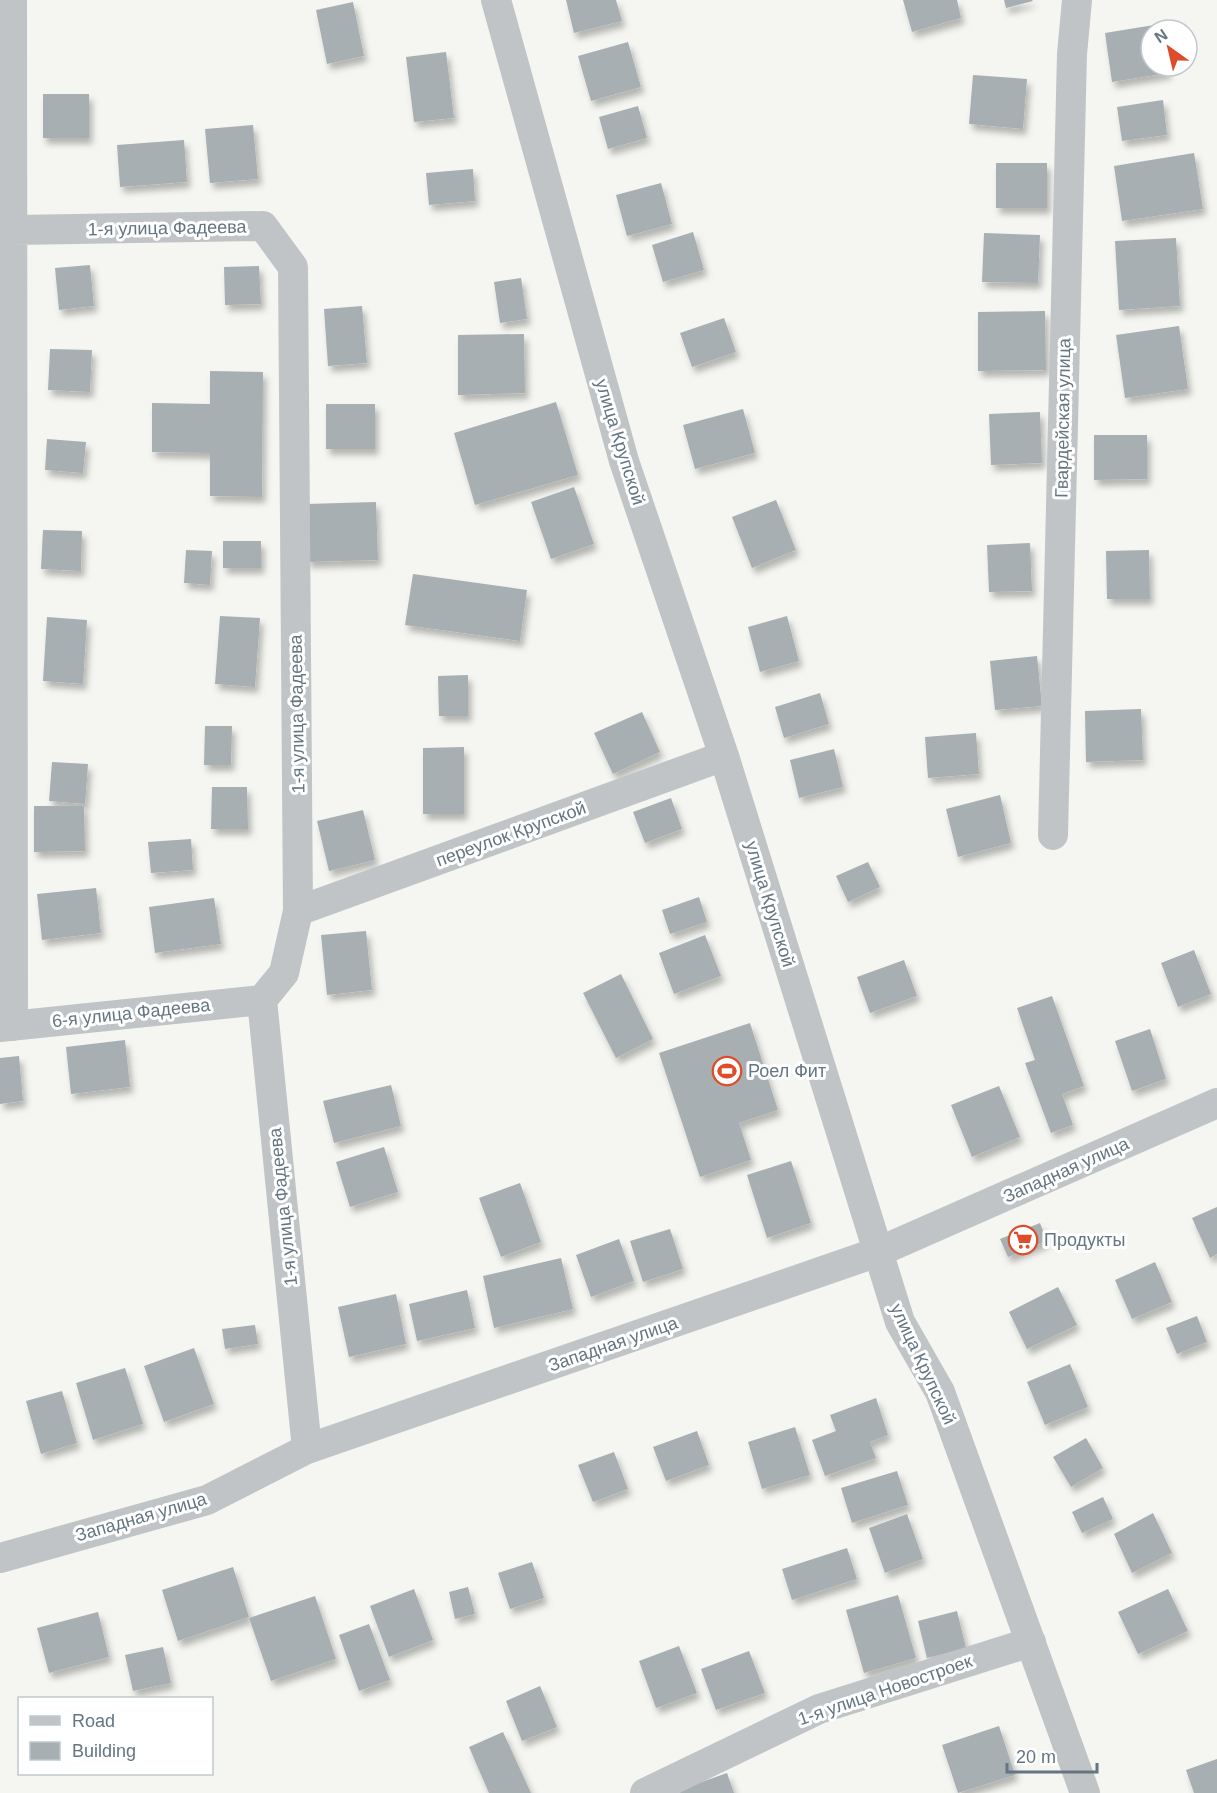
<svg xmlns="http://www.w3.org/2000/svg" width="1217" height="1793" viewBox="0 0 1217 1793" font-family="Helvetica,sans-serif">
<defs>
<filter id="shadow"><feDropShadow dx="3.5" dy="6" stdDeviation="3" flood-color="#0004"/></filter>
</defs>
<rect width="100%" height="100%" fill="#f5f5f1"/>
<path fill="#a7afb3" filter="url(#shadow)" d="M566,0H616L622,21L574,33Z
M903,0H957L961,18L912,32Z
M1004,0H1032L1033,1L1006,8Z
M353,2L364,56L327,64L316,10Z
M1160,24L1161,30H1151V66H1167L1168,73L1112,82L1105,33Z
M628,42L641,87L591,101L578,56Z
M446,52L454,118L414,122L406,57Z
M973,75L1027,79L1023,129L969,124Z
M43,94H89V138H43Z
M1163,100L1167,135L1122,141L1117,107Z
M638,106L647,138L608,149L599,117Z
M253,125L258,179L210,183L205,129Z
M184,140L187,182L120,187L117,145Z
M1194,153L1203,209L1122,221L1114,166Z
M996,163H1047V208H996Z
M473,169L475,201L429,205L426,173Z
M661,183L672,224L627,236L616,195Z
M693,232L704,270L663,282L652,245Z
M984,233L1040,235L1038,283L982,282Z
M1176,238L1180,306L1119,310L1115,241Z
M90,265L94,306L59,310L55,268Z
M259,266L261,304L225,305L224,267Z
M521,278L527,319L500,323L494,282Z
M362,306L367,363L328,366L324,309Z
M1045,311L1046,370L978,371V312Z
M724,318L736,352L692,367L680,333Z
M1179,326L1188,389L1125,398L1116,335Z
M524,334L525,393L458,395V335Z
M50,349L92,350L90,392L48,390Z
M210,371L263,372L262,497L210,496V453L152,452V403L210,404Z
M556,402L578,475L475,505L454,433Z
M326,404H375V449H326Z
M743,409L755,453L695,469L683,425Z
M1040,412L1042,463L991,465L989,414Z
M1094,435H1147V479L1094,480Z
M47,439L86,442L83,473L45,470Z
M574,487L594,544L551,559L531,502Z
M776,500L796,550L752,568L732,517Z
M376,502L378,560L307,562L306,504Z
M43,530L82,531L81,571L41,569Z
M223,541H261V568H223Z
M1030,543L1032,591L989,592L987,545Z
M186,550L212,551L210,585L184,583Z
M1149,550L1150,599H1107L1106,551Z
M413,574L527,590L520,641L405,625Z
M220,616L260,618L255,687L215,684Z
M787,616L799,661L760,672L748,627Z
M47,617L87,620L83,684L43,681Z
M1037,656L1042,706L995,710L990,661Z
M468,675V716H439L438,676Z
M820,693L829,724L784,738L775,707Z
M1141,709L1143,760L1086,762L1085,711Z
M642,712L660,752L613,774L594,733Z
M205,726H232L231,765H204Z
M976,733L979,774L928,778L925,737Z
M464,747V814H423V748Z
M834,749L843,787L799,798L790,760Z
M52,762L88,764L85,804L49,801Z
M212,787H247L248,829H211Z
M1000,795L1011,843L958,857L946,809Z
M671,798L682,829L645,843L633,812Z
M34,806H84L85,851L34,852Z
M363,810L375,860L329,871L317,821Z
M191,839L193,870L151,873L148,842Z
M868,862L880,887L848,902L836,876Z
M96,888L101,933L42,940L37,894Z
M699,897L707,922L670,934L662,910Z
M214,898L221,944L155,953L149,907Z
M366,931L372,990L327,995L321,935Z
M705,935L721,976L674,994L659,953Z
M1194,950L1211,994L1178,1007L1161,963Z
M904,960L917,996L870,1013L857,977Z
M621,974L653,1039L616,1058L583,993Z
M1052,996L1084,1086L1062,1094L1073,1125L1051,1133L1025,1063L1035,1060L1017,1008Z
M750,1023L778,1110L739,1123L751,1160L700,1177L659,1053Z
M1150,1029L1166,1079L1132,1091L1115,1041Z
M125,1040L130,1087L71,1094L66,1047Z
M19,1056L23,1101L0,1104V1058Z
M391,1085L401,1126L334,1143L323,1101Z
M999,1086L1020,1137L972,1157L951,1105Z
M384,1147L398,1192L350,1207L336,1162Z
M791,1161L811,1223L767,1238L747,1175Z
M520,1183L541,1242L501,1257L479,1198Z
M1217,1207V1254L1210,1258L1192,1218Z
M1040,1223L1047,1241L1008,1257L1000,1239Z
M670,1229L683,1269L643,1282L630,1241Z
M619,1239L634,1281L591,1297L576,1255Z
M561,1258L573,1309L494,1328L483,1276Z
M1155,1262L1172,1302L1132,1319L1115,1280Z
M1058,1287L1077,1325L1027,1349L1009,1312Z
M467,1290L475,1328L417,1341L409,1304Z
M396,1294L406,1344L349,1357L338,1307Z
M1197,1316L1207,1342L1177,1354L1166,1328Z
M255,1325L258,1344L225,1349L222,1329Z
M194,1348L214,1404L164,1422L144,1366Z
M1070,1364L1088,1407L1045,1425L1027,1382Z
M125,1368L143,1424L93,1440L76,1383Z
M62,1391L77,1443L41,1454L26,1401Z
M876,1398L888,1435L870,1442L876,1458L825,1476L812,1440L836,1431L830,1415Z
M795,1427L810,1475L762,1489L748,1442Z
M697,1431L709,1465L666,1481L653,1447Z
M1086,1438L1103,1468L1071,1487L1053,1457Z
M614,1452L628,1489L593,1502L578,1465Z
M897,1471L908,1505L852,1523L841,1488Z
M1103,1497L1113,1519L1082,1533L1072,1512Z
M1153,1513L1172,1553L1132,1573L1114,1534Z
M907,1514L923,1559L885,1573L869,1528Z
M847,1548L857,1579L792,1600L782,1569Z
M532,1562L544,1598L510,1609L498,1573Z
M233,1567L249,1617L178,1641L162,1590Z
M468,1587L475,1614L455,1619L449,1592Z
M414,1589L433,1640L389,1657L370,1606Z
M1168,1589L1188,1631L1138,1654L1118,1612Z
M898,1595L916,1658L864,1673L846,1610Z
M315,1596L336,1659L271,1681L249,1618Z
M957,1611L966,1648L927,1658L918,1621Z
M98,1612L109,1657L49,1673L37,1628Z
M369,1624L390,1680L359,1691L339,1635Z
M679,1646L697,1693L656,1708L639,1661Z
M163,1647L171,1683L133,1691L125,1655Z
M749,1651L765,1693L716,1710L701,1669Z
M540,1686L557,1727L522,1741L506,1701Z
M999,1726L1015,1775L958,1793L942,1745Z
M503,1732L531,1793H489L469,1747Z
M1217,1759V1793H1194L1186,1770Z
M727,1773L734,1793H680L679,1790Z"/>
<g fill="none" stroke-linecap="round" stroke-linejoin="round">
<path stroke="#c0c4c7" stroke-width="30" d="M12,0L13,1026
M496,0L624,461L724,756L900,1322L940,1392L1085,1793
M14,230L263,226L293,267L298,911L284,973L262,1000L307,1449
M1053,835L1072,54L1077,0
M298,911L724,756
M0,1027L262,1000
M0,1558L207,1500L307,1449L878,1252L1217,1103
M645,1793L819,1709L1031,1642"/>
</g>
<defs>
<g id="stadium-ring" transform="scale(1.5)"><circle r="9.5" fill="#fff" stroke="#dd4d29" stroke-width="1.5"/><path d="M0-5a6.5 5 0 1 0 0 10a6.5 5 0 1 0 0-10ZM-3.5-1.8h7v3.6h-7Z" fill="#dd4d29"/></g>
<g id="supermarket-ring" transform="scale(1.5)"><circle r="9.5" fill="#fff" stroke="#dd4d29" stroke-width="1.5"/><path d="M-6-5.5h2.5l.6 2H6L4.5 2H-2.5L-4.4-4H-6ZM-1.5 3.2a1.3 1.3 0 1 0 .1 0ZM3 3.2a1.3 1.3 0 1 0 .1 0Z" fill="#dd4d29"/></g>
</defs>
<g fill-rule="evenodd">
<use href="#stadium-ring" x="727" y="1071"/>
<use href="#supermarket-ring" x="1023" y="1240"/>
</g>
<g text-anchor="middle" stroke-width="6" stroke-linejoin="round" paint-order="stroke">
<g font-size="18" fill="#657581" stroke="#fff">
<text transform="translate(167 228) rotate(-1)" y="6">1-я улица Фадеева</text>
<text transform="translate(1063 418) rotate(-89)" y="6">Гвардейская улица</text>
<text transform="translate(620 442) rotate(73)" y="6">улица Крупской</text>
<text transform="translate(297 714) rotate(-91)" y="6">1-я улица Фадеева</text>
<text transform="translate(511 834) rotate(-20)" y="6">переулок Крупской</text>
<text transform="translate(770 904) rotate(73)" y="6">улица Крупской</text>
<text transform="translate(131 1013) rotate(-6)" y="6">6-я улица Фадеева</text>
<text transform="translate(1066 1170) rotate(-24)" y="6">Западная улица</text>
<text transform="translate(283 1207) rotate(-96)" y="6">1-я улица Фадеева</text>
<text transform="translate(613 1344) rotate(-19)" y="6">Западная улица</text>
<text transform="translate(923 1364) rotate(65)" y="6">улица Крупской</text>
<text transform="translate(141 1517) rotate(-16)" y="6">Западная улица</text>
<text transform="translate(885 1690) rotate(-19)" y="6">1-я улица Новостроек</text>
</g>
<g font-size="18" fill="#657581" stroke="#fff" text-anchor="start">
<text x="748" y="1077">Роел Фит</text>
<text x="1044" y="1246">Продукты</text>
</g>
</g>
<rect x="18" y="1697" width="195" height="78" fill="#ffffff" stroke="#c1c8cd" stroke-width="1.5"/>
<rect x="30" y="1716" width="30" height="9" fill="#c0c4c7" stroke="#c1c8cd" stroke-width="1.5"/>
<text x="72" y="1727" font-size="18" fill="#657581">Road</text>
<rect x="30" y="1742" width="30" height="18" fill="#a7afb3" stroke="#c1c8cd" stroke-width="1.5"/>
<text x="72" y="1757" font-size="18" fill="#657581">Building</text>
<g transform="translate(1169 48) rotate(326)"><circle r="28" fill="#ffffff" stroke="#c1c8cd" stroke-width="1.5"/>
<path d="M0-4.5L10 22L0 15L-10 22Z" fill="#dd4d29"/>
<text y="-9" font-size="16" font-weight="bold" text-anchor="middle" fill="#657581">N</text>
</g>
<path d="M1007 1763v9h90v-9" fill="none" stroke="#657581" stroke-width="3"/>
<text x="1016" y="1763" font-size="18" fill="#657581" stroke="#ffffff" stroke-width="4.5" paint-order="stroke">20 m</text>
</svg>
